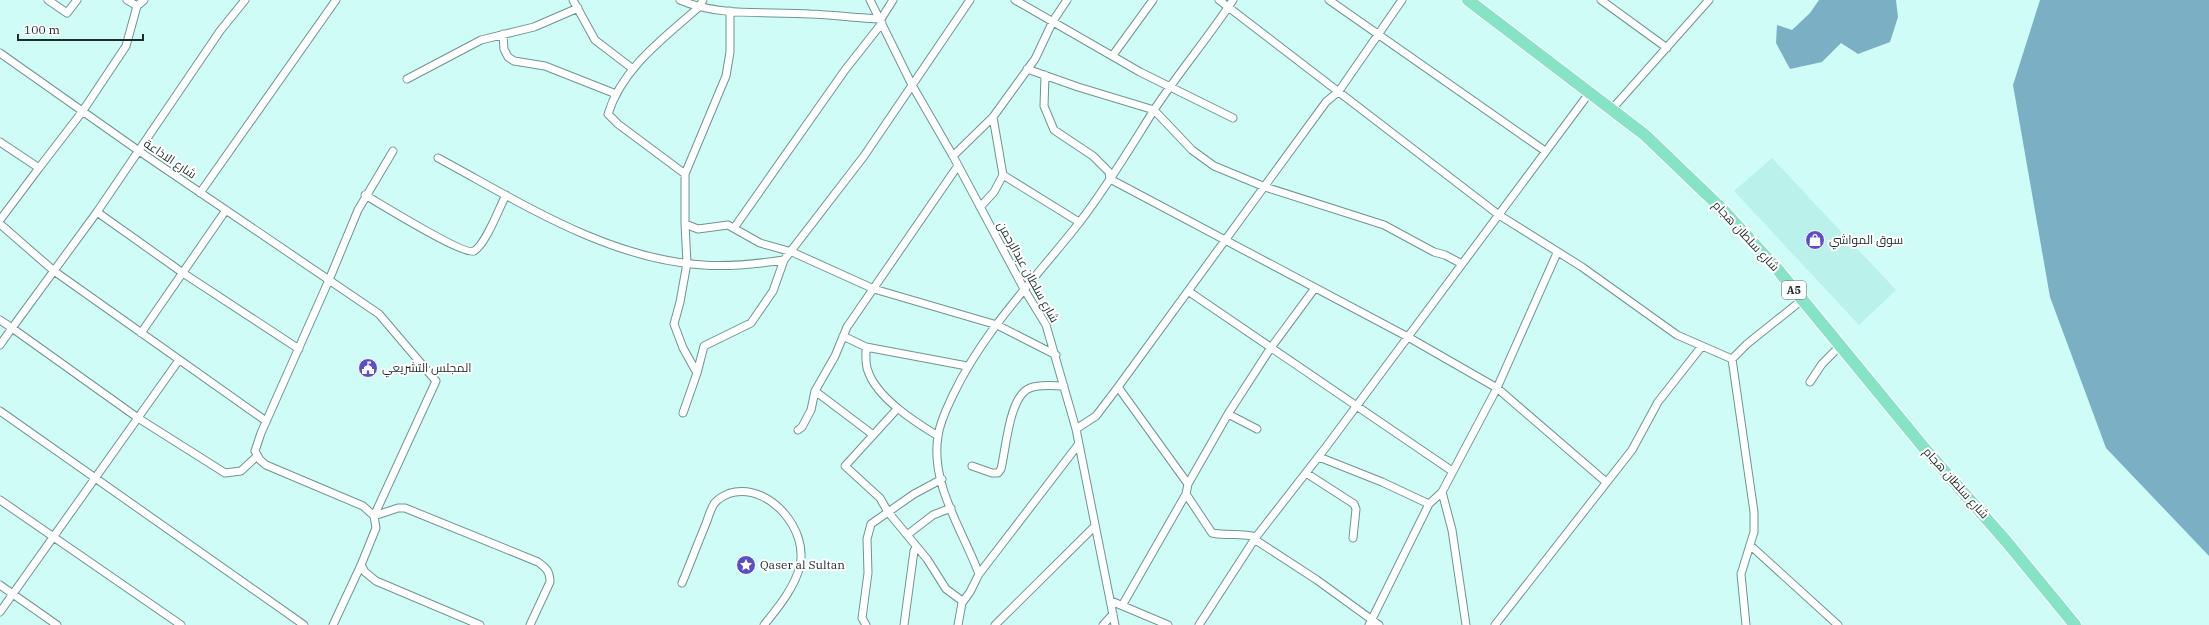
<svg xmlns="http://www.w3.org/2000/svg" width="2209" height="625" viewBox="0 0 2209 625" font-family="'IBM Plex Serif',Cairo,serif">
<rect width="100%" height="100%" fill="#d0fcf7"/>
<path fill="#bbf1eb" d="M1772,158L1896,290L1859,325L1734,191Z"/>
<path fill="#7bafc4" d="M1819,0H1896L1898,17L1890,42L1858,54L1841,43L1822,62L1790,69L1776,43L1777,25L1792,30L1810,13Z
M2040,0H2209V556L2106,448L2050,297L2013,85Z"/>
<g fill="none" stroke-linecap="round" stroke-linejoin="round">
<g stroke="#6d9591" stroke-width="9">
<path id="minor" d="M48,0L67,13L77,0
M127,0L137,6
M573,0L595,40L633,69
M680,0C719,17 768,11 810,14C834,15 857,18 881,19L893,0
M703,0L699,7C664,38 622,68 608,114L618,124L685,174V224L698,229L728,225L760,243L792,252L874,289L997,325L1056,355
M870,0L912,85L953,156L1024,289L1046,325L1076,429L1115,625
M1015,0L1140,72L1233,118
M1219,0L1499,215L1582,267L1677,335L1732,359L1747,344L1802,300
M1329,0L1545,151
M1601,0L1667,48
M503,34L504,49L508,57L514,61L545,66L616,94
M0,53L139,151L379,314L436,381L374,516L376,528L361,565L333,625
M1113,55L1153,0
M1027,69L1078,87L1154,110L1192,150L1214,166L1265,187L1384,225L1434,252L1445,255L1462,264
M1045,75L1044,106L1054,130L1093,156L1109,172L1110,179
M407,79L481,40L534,27L578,8
M1612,109L1709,0
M0,142L39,168L82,112L126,46L137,6L144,0
M953,156L993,117L1035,59L1053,21L1067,0
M438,158C520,202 607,259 703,265C730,267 757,264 784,260
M685,174L726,76L730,52V11
M1003,175L1079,222
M1110,179L1408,337L1497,388L1606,482
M200,193L336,0
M365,195C379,203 464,256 474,251C486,244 499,208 506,195
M980,207L994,192L1003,175L993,117
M97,212L183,273L299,349
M0,220L39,168
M0,224L54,271L266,421
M734,228L845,70L882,23
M1188,291L1452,471
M0,320L12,328L97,212L220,31L245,0
M141,333L226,210
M843,336L866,347L967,366
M0,345L12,328L138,418L225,473L241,471L257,456
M866,347C866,355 865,364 868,371C877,398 915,422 938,436
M1732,359L1754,512V532L1741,574L1746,625
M697,373L704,346L751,323L773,291L784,260L864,156L970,0
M1810,382L1822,364L1841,345
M1118,387L1188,484
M815,391L872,434
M897,409L845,466L880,498L888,512L927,559L946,589L961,600L962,603
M0,411L304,625
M683,413L697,373L683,348L674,324L680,302L687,263L685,224
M1228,414L1257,429
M1076,429L1096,416L1118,387L1326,102L1339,91L1402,0
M798,430L802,427L811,410L815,391L835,356L847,327L957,167
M1319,457L1382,482L1429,504
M972,466L992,473H998L1001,469C1006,449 1009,396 1030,388C1040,384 1053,386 1064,386
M1306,473L1354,504L1356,509L1353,538
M1442,492L1452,530L1466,625
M1186,494L1212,533C1227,536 1242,533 1256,537
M0,500L181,625
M374,516L363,506L266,465L260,460L255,451L261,433L329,280L358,210L393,151
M374,516L398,508H405L538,562C546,568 550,571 550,582L530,625
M907,535L933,515L951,508
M1254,539L1317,580L1379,625
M1751,546L1838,625
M361,565L365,572L376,581L480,625
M979,574C963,531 930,484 938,436C940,421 947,408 953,395C984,330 1035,279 1079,223C1107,187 1130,148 1154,110C1179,72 1208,38 1233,0
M682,583C690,564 697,545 705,526C708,519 710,510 714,504C718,498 728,493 735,492C771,486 808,530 800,565C796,586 777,609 764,625
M0,585L57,625
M1111,601L1168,625
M1123,604L1186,494L1188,484L1228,414L1270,349L1315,288
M0,612L179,360
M866,625L862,618L868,573L867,539L871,524L914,494L942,479
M904,625L914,551L916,547
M958,625L962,603L970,592L979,574L1078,445
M995,625L1095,526
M1103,625L1113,614
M1199,625L1256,537L1326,447L1590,92
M1369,625L1429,504L1442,492L1497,388L1557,253
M1495,625L1632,450L1658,402L1702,346"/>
</g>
<g stroke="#fff" stroke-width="14">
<path id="trunk" d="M1468,0L1645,135L1723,210L1778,270L1925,449L2006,541L2075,625"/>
</g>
<use href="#minor" stroke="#fff" stroke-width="7"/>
<use href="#trunk" stroke="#87e3c6" stroke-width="12"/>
</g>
<defs>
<g id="shop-disc" transform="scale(1)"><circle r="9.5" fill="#5c4ec6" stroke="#fff"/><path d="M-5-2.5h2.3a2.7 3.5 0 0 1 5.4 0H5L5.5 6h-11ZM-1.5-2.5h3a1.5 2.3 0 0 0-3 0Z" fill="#fff"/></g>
<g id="civic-disc" transform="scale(1)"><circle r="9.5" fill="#5c4ec6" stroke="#fff"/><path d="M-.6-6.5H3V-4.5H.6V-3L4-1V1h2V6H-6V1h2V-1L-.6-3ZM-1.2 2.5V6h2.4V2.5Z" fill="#fff"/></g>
<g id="sight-disc" transform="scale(1)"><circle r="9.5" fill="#5c4ec6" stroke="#fff"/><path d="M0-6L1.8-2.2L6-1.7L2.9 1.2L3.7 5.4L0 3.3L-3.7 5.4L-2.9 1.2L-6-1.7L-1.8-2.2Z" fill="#fff"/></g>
</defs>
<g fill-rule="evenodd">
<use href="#shop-disc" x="1815" y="240"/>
<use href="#civic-disc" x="368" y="368"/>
<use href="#sight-disc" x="746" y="565"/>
</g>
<g text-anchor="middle" stroke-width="4" stroke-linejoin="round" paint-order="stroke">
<rect fill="#fff" stroke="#606c6b" stroke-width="1" x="1782" y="281" width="24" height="18" rx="3"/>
<g font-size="11" font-weight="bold" fill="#1c2d2b">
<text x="1794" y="294">A5</text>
</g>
<g font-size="12" fill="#1c2d2b" stroke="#fff">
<text transform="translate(170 159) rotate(34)" y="4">شارع الاذاعة</text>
<text transform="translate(1746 236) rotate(47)" y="4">شارع سلطان هجام</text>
<text transform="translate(1028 272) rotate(61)" y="4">شارع سلطان عبدالرحمن</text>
<text transform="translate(1956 483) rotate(48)" y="4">شارع سلطان هجام</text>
</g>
<g font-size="12" fill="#1c2d2b" stroke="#fff" text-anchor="start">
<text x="1829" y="244">سوق المواشي</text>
<text x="382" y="372">المجلس التشريعي</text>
<text x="760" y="569">Qaser al Sultan</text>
</g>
</g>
<path d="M18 34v6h125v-6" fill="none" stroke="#1c2d2b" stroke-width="2"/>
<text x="24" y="34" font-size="12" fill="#1c2d2b" stroke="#ffffff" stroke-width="3" paint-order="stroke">100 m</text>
</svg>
